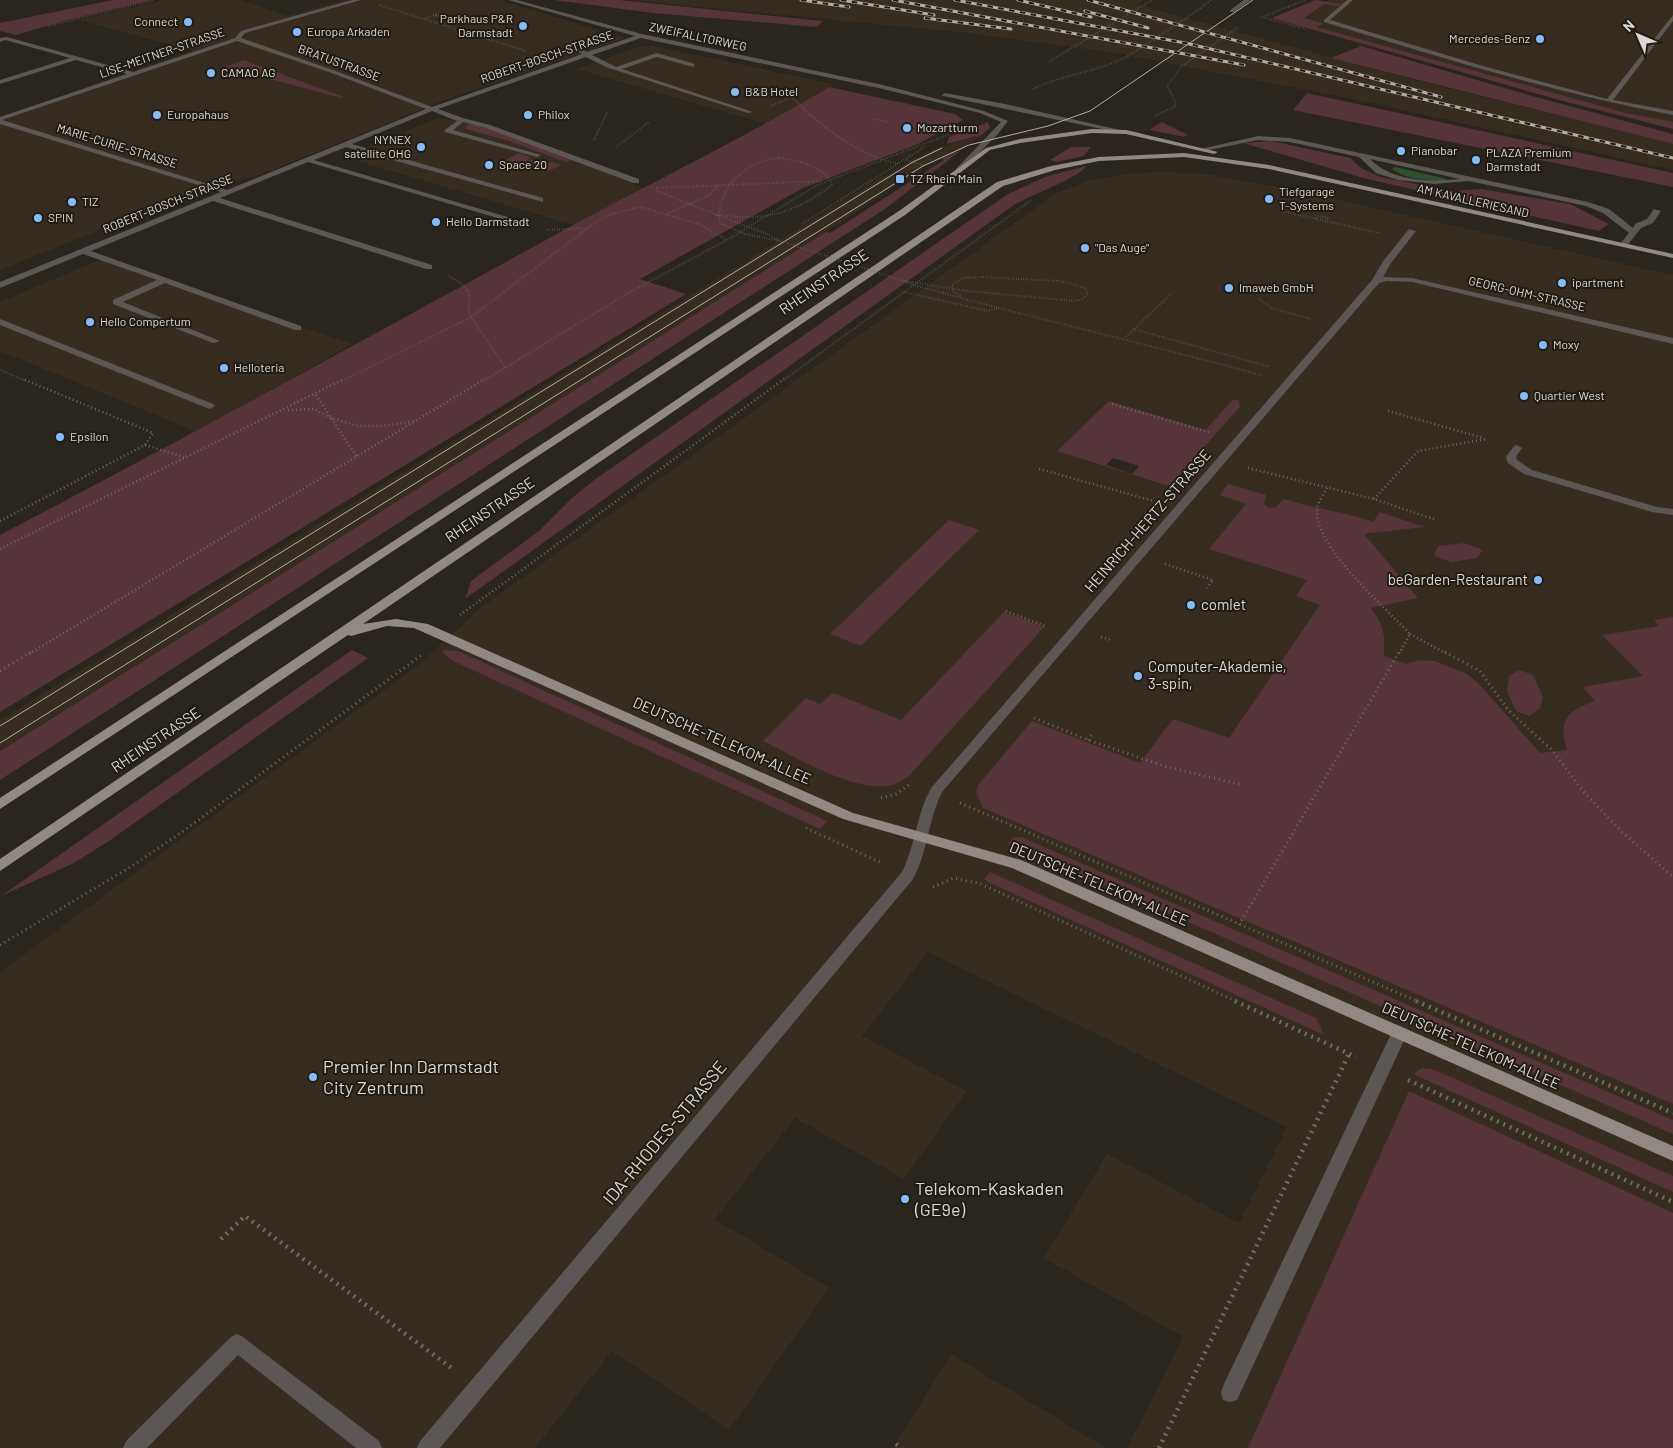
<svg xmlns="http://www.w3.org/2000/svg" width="1673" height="1448" viewBox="0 0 1673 1448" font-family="Barlow,sans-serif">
<rect width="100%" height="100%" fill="#2a251d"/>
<path fill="#362d20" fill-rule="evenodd" d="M162,0H240L286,16L344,0H499L625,38L450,98L259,175L236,181L219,182L0,270V117L193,51L79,20Z
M628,0H1144L1138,5L1396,75L1673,144V170L1353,99L1116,53L969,33Z
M1329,0H1673V129L1563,101L1296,24Z
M653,46L834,84L767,124L576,69L638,47Z
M437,118L477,125L573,159L643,188L574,225L344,157Z
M986,133L959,152L924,167L826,232L0,751V720L897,168L934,149Z
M1163,172L1206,174L1285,188L1673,275V1448H1127L1183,1337L1044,1258L1107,1154L1239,1223L1287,1127L928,952L862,1036L967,1091L904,1179L795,1118L715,1219L829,1288L729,1430L612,1351L535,1448H0V972L416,667L482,607L1044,202L1059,192L1089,181L1132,173ZM1109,401L1206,430L1240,404V407L1169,485L1057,451Z
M104,258L352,344L198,432L0,351V302Z
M951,1354L1106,1448H893Z"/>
<path fill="#56353a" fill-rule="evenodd" d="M113,0H151L63,21L16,35L0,31V23Z
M554,0H619L823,21L816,27L653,13Z
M1315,0L1341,4L1338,6L1324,4L1304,18L1324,24L1316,27L1626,113L1673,122V129L1563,101L1272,18Z
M1361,46L1525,94L1673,134V144L1331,58Z
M243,60L344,97L341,98L225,67Z
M829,87L955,114L963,120L918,144L803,188L640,279L686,294L0,712V535C193,434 384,329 575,224C660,178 746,137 829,87Z
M1307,93L1673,173V187L1293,110Z
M988,122L990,128L981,135L947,144L949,137Z
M1162,122L1188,135L1184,137L1149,130Z
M468,124L482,126L573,159L566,162L509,141L465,129Z
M1271,141L1350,158L1361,168L1380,177L1452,191L1481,189L1570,204L1609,224L1599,231L1367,179L1243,143Z
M1071,147H1091L1084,156L1057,162L1050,160Z
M957,152H959L885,209L0,780V751L826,232L830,233L944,160L942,159Z
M519,153L531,157L527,159L545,164L551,162L561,165L549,171L505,160Z
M1086,166C1082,177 1025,197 1011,207L465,599L471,581L539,531L572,498L594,480L1008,194L1045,177Z
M1233,399L1239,401L1240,407L1169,486L1057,451L1109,401L1206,430ZM1113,458L1139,466L1132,474L1106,465Z
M1228,484L1266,495L1264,504L1269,508L1276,507L1284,499C1313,508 1344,512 1373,522L1380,512L1424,527L1364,534L1418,598L1371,608C1384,627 1385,632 1384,656L1406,664L1420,660L1435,661L1467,674L1479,684L1540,753L1567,750C1558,720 1567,711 1595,701L1583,687L1643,676L1602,635L1659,626L1654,620L1673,617V1104L983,808L976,792L979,784L1032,721L1140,763L1173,719L1229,738L1320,605L1296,596L1307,580L1209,549L1246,504L1220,495Z
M949,520L979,530L861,646L830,634Z
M1464,543L1483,550L1477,558L1452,562L1434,556L1438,546Z
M1004,612L1044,627L909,776C904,779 898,784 892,785C856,794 796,757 763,741L806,698L820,704L833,693L901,720Z
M352,650L368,658L109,841L74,863L1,896Z
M444,650L458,651L827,821L820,829L451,660L442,652Z
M1519,670L1533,675L1543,697L1540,708L1529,716L1516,711L1507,691L1509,676Z
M1014,837H1021L1673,1120V1134L1008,843Z
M990,872L1316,1018L1324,1035L988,882L984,879Z
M1422,1068L1435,1070L1673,1176V1192L1413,1074Z
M1409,1091L1673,1213V1448H1248Z"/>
<path fill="#2c5231" d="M1395,167L1447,179L1444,181C1428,180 1404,179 1392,169Z"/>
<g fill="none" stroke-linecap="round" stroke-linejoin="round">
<path stroke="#6f6a64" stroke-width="2" stroke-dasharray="0.5 2" stroke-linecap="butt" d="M379,5L526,51
M439,15L442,14
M436,16H444
M1265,16L1305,0
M1188,17L1211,0
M1262,17L1306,29
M426,18L436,15L433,14
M48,26L154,0
M494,34L501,35
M489,39L504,34
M1033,89C1064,74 1098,72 1128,56
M786,91C815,122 858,157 900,164
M771,106L791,97
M1156,115L1175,107L1176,103L1167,86L1182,66
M873,119L889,122
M594,140L608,111
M616,147L649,122
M906,160L924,166
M656,188L823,181
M657,191L735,222
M641,207L701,225L727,240
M1281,211L1379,233
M668,213L708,196L719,185
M1316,218L1319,216L1329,218L1326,220
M802,224L926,146
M547,230L588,228
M767,234L780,241
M448,276L459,282L469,292V312L472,319L506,368
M904,281L913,285
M904,292L988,311L997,308
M943,293C1049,322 1155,346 1261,375
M1171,294L1134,329L1270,367
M960,296L953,291L952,285L963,278L980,277
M1259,299L1271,308L1312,319
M1126,337L1134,329
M0,370L26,381
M342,381L471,317L592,225L609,215L640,207
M483,381L630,292L727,240L817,185L960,130
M782,381L1031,200"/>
<path stroke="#6f6a64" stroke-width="2.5" stroke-dasharray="1 3" stroke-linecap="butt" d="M316,395L357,457
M1112,404L1212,433
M288,410L314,409L331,418L358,426H383L415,421
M1388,411L1484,438
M145,445L187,458
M1248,468L1374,499L1436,520
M1039,469L1154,501
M1327,488C1324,494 1318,502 1317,509C1314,547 1385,607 1410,634L1399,654
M1374,499L1418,451L1487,439
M0,521L145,445L153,433L23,379
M0,549L344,379
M1165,564L1213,580L1207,588
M1006,611L1045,626
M460,615L784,379
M1410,634L1447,654
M1101,637L1111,640
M29,654L485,379"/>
<path stroke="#6f6a64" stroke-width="3" stroke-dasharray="1 4" stroke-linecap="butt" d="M1445,652L1480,671L1508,710L1553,751L1582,790L1622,832L1673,877
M0,671L31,652
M1034,718L1088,740L1164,766L1243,785
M1088,740L1094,732
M881,798L896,794L909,785
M960,803L1419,1002
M806,828L882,863
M933,887L954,878L981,884L1238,1002
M1239,925L1399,652
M0,945L132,866L182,832L423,654"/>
<path stroke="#6f6a64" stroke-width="4.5" stroke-dasharray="2 5" stroke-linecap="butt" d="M1235,1001L1356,1057
M1416,1001L1673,1113
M1408,1080L1673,1202
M221,1239L245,1216L453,1369
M896,1444L902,1448
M1159,1448L1349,1054"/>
<path fill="#5c5755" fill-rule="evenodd" d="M352,0H361L245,33L241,38L333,70L432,107L582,54L573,49V47L587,52L635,36L508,0H517L642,34L883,85L984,111L1008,121L998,134L959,173H956V169L1001,122L980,113L883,89L641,38L592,55L616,67L657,53L695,64L693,67L657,57L622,69L753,112L748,113L606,67L586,57L438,109L463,118L490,125L639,179V183H633L486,128L463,122L453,130L541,155L537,157L445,132V130L457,121L432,111L352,144L543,198V202L346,147L314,160L528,223V227L308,162L220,198L432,265V269H426L213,201L91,251L301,326V330H295L165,283L123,302L220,341L213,343L113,304V300L157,280L83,254L0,288V282L221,192L0,124V117L127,74L76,60L0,84V80L70,58L5,40L0,42V38L7,37L133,72L235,38L241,31ZM237,41L329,72L426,109L227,190L2,120Z
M1244,0H1251L1234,12H1230V10Z
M1347,0H1353L1330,20L1483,66L1607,99L1673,15V21L1613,100L1673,111V115C1554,93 1439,57 1324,22V20Z
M945,93L1005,104L1129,132L1126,134L943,96L942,95Z
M1258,136L1290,138L1588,202L1609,209L1633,228L1635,224L1647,219L1654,209L1661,211L1653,223L1641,228L1626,247H1623L1619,245L1629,233L1603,213L1586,206L1469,181L1434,184L1398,180L1376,173L1359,157L1290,142L1258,140L1204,151L1200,149ZM1370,159L1460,179C1430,182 1393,182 1370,159Z
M1409,229L1416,231L1391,263L1383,277L1412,278L1673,338V344L1412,282L1387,281L1379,283L942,792C928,820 928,852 913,879L440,1448H417L420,1441L902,872C916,845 916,813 932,787L1372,280L1384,260Z
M0,319L213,404L215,406L210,409L207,408L0,325Z
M1517,445L1522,448L1516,457L1517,460L1532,470L1657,507L1673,509V515L1652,512L1524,474L1508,463L1506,457L1514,446Z
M1400,1026L1405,1028L1408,1032L1237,1400L1230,1402L1223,1400L1221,1393L1223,1386L1392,1032L1395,1028Z
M237,1334L243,1337L379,1441L382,1448H356L238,1355L147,1448H123L126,1441L231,1337Z"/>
<path fill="#928884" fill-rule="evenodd" d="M1092,129L1126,130L1218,152L1214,154L1126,134L1092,133L1020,143L990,150L905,215L0,809V798L899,211L986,148L1020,139Z
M1184,153L1269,165L1673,254V258L1269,169L1184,157L1099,161L1055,170L1003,186L363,624L396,619L428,624L853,813L1021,860L1673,1146V1161L1012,868L843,819L414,628L387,626L351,636L348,635L0,871V859L997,182L1051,166L1099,157Z"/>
<path stroke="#b0aca6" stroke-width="1" d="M0,726L913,162L942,148
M0,743L923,166L969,145L1048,126L1090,111L1253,0"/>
<g stroke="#b0aca6" stroke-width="3">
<path id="rail" d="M801,0L849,7
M841,0L934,15
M893,0L1244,65
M955,0L1185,43L1673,158
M1018,0L1091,17
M1088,0L1441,97
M1085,11L1148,28
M925,18L1011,29"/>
</g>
<use href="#rail" stroke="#211c14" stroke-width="2" stroke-dasharray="5.5" stroke-linecap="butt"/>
<path stroke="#6f6a64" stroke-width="2" stroke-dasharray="0.5 2" stroke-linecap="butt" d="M1128,56L1188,17
M1050,61L1152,0
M1182,66L1239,27
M778,158C796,160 825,166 832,185C793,214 767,221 719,215C720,184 749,161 778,158Z
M715,215H719
M719,215L720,223L745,234L780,241L904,281L968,291L1074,301L1083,299L1088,293L1085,288L1060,281L980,277
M735,222L767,234
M913,285L943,293"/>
</g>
<g fill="#83bcfb" stroke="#211c14" stroke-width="2">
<circle cx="188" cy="22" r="5"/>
<circle cx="523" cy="26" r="5"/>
<circle cx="297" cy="32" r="5"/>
<circle cx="1540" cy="39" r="5"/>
<circle cx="211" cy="73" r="5"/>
<circle cx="735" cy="92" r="5"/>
<circle cx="157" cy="115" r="5"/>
<circle cx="528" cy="115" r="5"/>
<circle cx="907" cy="128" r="5"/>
<circle cx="421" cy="147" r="5"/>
<circle cx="1401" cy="151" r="5"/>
<circle cx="1476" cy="160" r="5"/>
<circle cx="489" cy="165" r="5"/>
<rect x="895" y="174" width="10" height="10" rx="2.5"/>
<circle cx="1269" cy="199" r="5"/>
<circle cx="72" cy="202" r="5"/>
<circle cx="38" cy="218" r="5"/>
<circle cx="436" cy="222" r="5"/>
<circle cx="1085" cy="248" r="5"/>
<circle cx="1562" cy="283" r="5"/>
<circle cx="1229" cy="288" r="5"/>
<circle cx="90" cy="322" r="5"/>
<circle cx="1543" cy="345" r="5"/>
<circle cx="224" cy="368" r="5"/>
<circle cx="1524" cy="396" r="5"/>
<circle cx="60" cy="437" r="5"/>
<circle cx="1538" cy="580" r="5"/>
<circle cx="1191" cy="605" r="5"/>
<circle cx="1138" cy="676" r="5"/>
<circle cx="313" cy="1077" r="5"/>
<circle cx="905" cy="1199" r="5"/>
</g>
<g text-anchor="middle" stroke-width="4" stroke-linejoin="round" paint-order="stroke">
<g font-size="12" fill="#dbd7d2" stroke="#211c14" text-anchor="start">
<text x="513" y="23" text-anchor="end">Parkhaus P&amp;R<tspan x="513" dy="14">Darmstadt</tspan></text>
<text x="178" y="26" text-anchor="end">Connect</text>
<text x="307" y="36">Europa Arkaden</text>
<text x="1530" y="43" text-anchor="end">Mercedes-Benz</text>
<text x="221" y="77">CAMAO AG</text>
<text x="745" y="96">B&amp;B Hotel</text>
<text x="167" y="119">Europahaus</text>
<text x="538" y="119">Philox</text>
<text x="917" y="132">Mozartturm</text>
<text x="411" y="144" text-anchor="end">NYNEX<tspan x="411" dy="14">satellite OHG</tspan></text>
<text x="1411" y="155">Pianobar</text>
<text x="1486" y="157">PLAZA Premium<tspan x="1486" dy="14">Darmstadt</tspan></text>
<text x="499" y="169">Space 20</text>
<text x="910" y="183">TZ Rhein Main</text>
<text x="1279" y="196">Tiefgarage<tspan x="1279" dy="14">T-Systems</tspan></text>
<text x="82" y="206">TIZ</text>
<text x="48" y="222">SPIN</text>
<text x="446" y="226">Hello Darmstadt</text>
<text x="1095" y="252">"Das Auge"</text>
<text x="1572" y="287">ipartment</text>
<text x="1239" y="292">Imaweb GmbH</text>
<text x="100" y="326">Hello Compertum</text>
<text x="1553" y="349">Moxy</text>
<text x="234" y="372">Helloteria</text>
<text x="1534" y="400">Quartier West</text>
<text x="70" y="441">Epsilon</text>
</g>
<g font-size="12" fill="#dbd7d2" stroke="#211c14">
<text transform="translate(698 37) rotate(12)" y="4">ZWEIFALLTORWEG</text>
<text transform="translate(162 53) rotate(-19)" y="4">LISE-MEITNER-STRASSE</text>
<text transform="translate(547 57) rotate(-19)" y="4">ROBERT-BOSCH-STRASSE</text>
<text transform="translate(339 63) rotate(20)" y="4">BRATUSTRASSE</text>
<text transform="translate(117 146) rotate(17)" y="4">MARIE-CURIE-STRASSE</text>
<text transform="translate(1473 201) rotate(13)" y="4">AM KAVALLERIESAND</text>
<text transform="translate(168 204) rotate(-22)" y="4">ROBERT-BOSCH-STRASSE</text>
<text transform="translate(1527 294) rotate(13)" y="4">GEORG-OHM-STRASSE</text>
</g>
<g font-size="15" fill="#dbd7d2" stroke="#211c14">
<text transform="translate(824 282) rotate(-34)" y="5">RHEINSTRASSE</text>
<text transform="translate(490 510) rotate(-34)" y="5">RHEINSTRASSE</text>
<text transform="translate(1148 521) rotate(-49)" y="5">HEINRICH-HERTZ-STRASSE</text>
<text transform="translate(156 740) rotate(-34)" y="5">RHEINSTRASSE</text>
<text transform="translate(722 741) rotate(24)" y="5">DEUTSCHE-TELEKOM-ALLEE</text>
<text transform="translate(1099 884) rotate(23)" y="5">DEUTSCHE-TELEKOM-ALLEE</text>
<text transform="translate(1471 1046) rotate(24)" y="5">DEUTSCHE-TELEKOM-ALLEE</text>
</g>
<g font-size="15" fill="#dbd7d2" stroke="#211c14" text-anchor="start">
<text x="1528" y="585" text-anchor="end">beGarden-Restaurant</text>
<text x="1201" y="610">comlet</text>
<text x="1148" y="672">Computer-Akademie,<tspan x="1148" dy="17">3-spin,</tspan></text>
</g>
<g font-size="18" fill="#dbd7d2" stroke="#211c14" text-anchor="start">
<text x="323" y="1073">Premier Inn Darmstadt<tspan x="323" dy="21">City Zentrum</tspan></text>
<text x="915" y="1195">Telekom-Kaskaden<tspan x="915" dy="21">(GE9e)</tspan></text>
</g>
<g font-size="18" fill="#dbd7d2" stroke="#211c14">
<text transform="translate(665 1133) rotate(-50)" y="6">IDA-RHODES-STRASSE</text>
</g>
</g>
<g transform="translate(1638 35) rotate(315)" stroke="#211c14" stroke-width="4" paint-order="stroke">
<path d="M0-4L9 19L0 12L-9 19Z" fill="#dbd7d2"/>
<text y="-8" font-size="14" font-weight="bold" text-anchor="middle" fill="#dbd7d2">N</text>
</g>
</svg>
